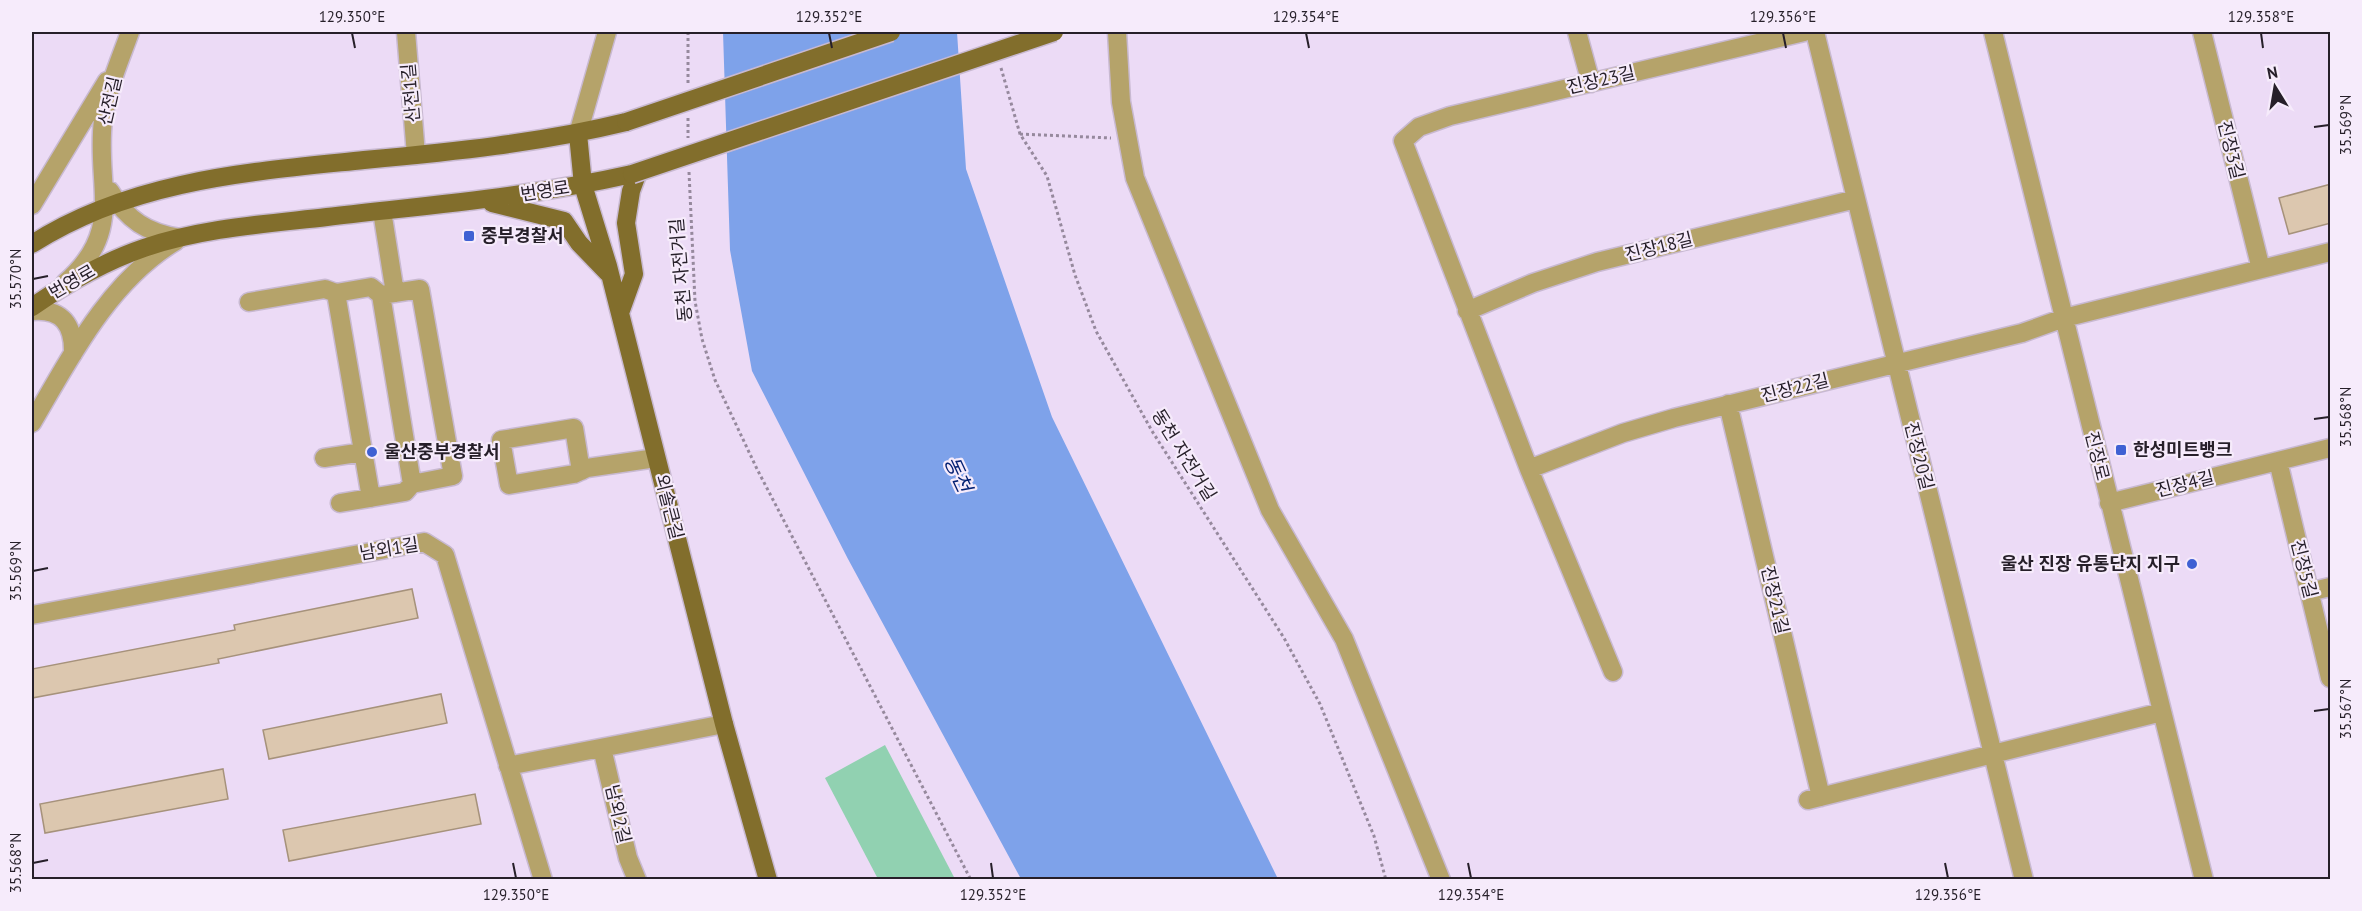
<svg xmlns="http://www.w3.org/2000/svg" width="2362" height="911" viewBox="0 0 2362 911" font-family="'PT Sans','Noto Sans KR',sans-serif">
<rect width="100%" height="100%" fill="#ecdbf6"/>
<path fill="#91d1b1" d="M885,745L955,879H878L825,778Z"/>
<path fill="#7ea2ea" d="M723,32H957L966,169L1052,417L1278,879H1021L848,559L752,371L730,250Z"/>
<path fill="#dcc7af" stroke="#a6927b" stroke-width="1.5" d="M2331,184V223L2289,234L2279,198Z
M412,589L418,618L218,659L219,663L32,698V669L235,630L234,625Z
M441,694L447,723L269,759L263,730Z
M223,769L228,799L45,833L40,804Z
M475,794L481,824L289,861L283,830Z"/>
<g fill="none" stroke-linecap="round" stroke-linejoin="round">
<g stroke="#c8b9d1" stroke-width="21">
<path id="minor" d="M406,32L416,155
M1117,32L1121,102L1135,178L1270,510L1344,639L1441,880
M1577,32L1591,83
M1815,32L2024,880
M1993,32L2204,880
M2202,32L2261,269
M578,134L607,32
M110,191C127,220 147,233 180,238
M32,205L107,81
M382,211L395,293
M65,283C126,230 95,185 103,120C107,89 120,60 130,32
M249,302L325,289L336,293
M32,311C62,308 74,325 73,354
M1467,311L1533,283L1597,262L1856,199
M1728,404L1821,797
M32,423C70,358 109,281 176,241
M324,458L363,452
M2278,461L2330,678
M1529,469L1623,433L1674,418L2022,333L2064,318L2330,252
M581,471L574,428L501,440L509,485L574,474L587,468L656,458
M371,498L336,293L371,287L381,295
M340,503L405,492L412,484L453,476L420,289L381,295L412,484
M2109,503L2330,448
M2309,592L2330,587
M32,615L424,542L445,555L543,880
M1613,672L1529,469L1403,141L1419,127L1450,116L1804,32
M602,748L628,858L637,880
M508,766L724,724
M1808,800L2162,712"/>
</g>
<g stroke="#c8b9d1" stroke-width="21">
<path id="major" d="M578,134L583,185L608,266L724,724L768,880
M492,203L564,221L579,243L608,273
M32,244C132,180 249,172 364,160C452,152 540,143 626,122
M32,307C67,283 103,262 144,248C202,228 266,224 327,217C430,205 530,197 632,174
M620,313L634,274L626,223L631,191L638,172"/>
</g>
<path stroke="#96899d" stroke-width="3" stroke-dasharray="3 3" stroke-linecap="butt" d="M688,32V84
M1001,68L1020,134L1047,176L1075,275L1096,331L1152,431L1284,638L1320,704L1374,836L1386,880
M688,118V138
M1020,134L1111,138
M689,172L695,301L702,339L715,380L757,469L971,880"/>
<use href="#minor" stroke="#b5a36a" stroke-width="18"/>
<use href="#major" stroke="#826e2c" stroke-width="18"/>
<g stroke="#c8b9d1" stroke-width="21" stroke-linecap="butt">
<path id="major-bridge" d="M626,122L891,32
M632,174L1054,32"/>
</g>
<use href="#major-bridge" stroke="#826e2c" stroke-width="18"/>
</g>
<path fill="none" stroke="#261f29" stroke-width="2" d="M352,33L355,48M829,33L832,48M1306,33L1309,48M1783,33L1786,48M2261,33L2263,48M2314,127L2329,125M33,279L48,276M2314,419L2329,417M33,571L48,568M2314,711L2329,709M33,863L48,860M513,863L516,878M991,863L993,878M1468,863L1471,878M1945,863L1948,878"/>
<g fill="#3f61d3" stroke="#f6ebfb" stroke-width="2">
<rect x="463" y="230" width="12" height="12" rx="3"/>
<rect x="2115" y="444" width="12" height="12" rx="3"/>
<circle cx="372" cy="452" r="6"/>
<circle cx="2192" cy="564" r="6"/>
</g>
<g text-anchor="middle" stroke-width="4.5" stroke-linejoin="round" paint-order="stroke">
<g font-size="18" fill="#261f29" stroke="#f6ebfb">
<text transform="translate(1601 80) rotate(-13)" y="6">진장23길</text>
<text transform="translate(411 93) rotate(-95)" y="6">산전1길</text>
<text transform="translate(110 101) rotate(-77)" y="6">산전길</text>
<text transform="translate(2231 150) rotate(76)" y="6">진장3길</text>
<text transform="translate(545 191) rotate(-9)" y="6">번영로</text>
<text transform="translate(1659 247) rotate(-14)" y="6">진장18길</text>
<text transform="translate(681 270) rotate(-95)" y="6">동천 자전거길</text>
<text transform="translate(72 282) rotate(-30)" y="6">번영로</text>
<text transform="translate(1795 388) rotate(-14)" y="6">진장22길</text>
<text transform="translate(1184 455) rotate(58)" y="6">동천 자전거길</text>
<text transform="translate(1919 456) rotate(76)" y="6">진장20길</text>
<text transform="translate(2097 456) rotate(76)" y="6">진장로</text>
<text transform="translate(2185 484) rotate(-14)" y="6">진장4길</text>
<text transform="translate(669 507) rotate(76)" y="6">외솔큰길</text>
<text transform="translate(389 549) rotate(-9)" y="6">남외1길</text>
<text transform="translate(2304 569) rotate(76)" y="6">진장5길</text>
<text transform="translate(1775 600) rotate(77)" y="6">진장21길</text>
<text transform="translate(618 814) rotate(77)" y="6">남외2길</text>
</g>
<g font-size="18" font-weight="bold" fill="#261f29" stroke="#f6ebfb" text-anchor="start">
<text x="481" y="242">중부경찰서</text>
<text x="2133" y="456">한성미트뱅크</text>
<text x="384" y="458">울산중부경찰서</text>
<text x="2180" y="570" text-anchor="end">울산 진장 유통단지 지구</text>
</g>
<g font-size="20" font-style="italic" fill="#042173" stroke="#f6ebfb">
<text transform="translate(958 474) rotate(65)" y="7">동천</text>
</g>
</g>
<rect width="2362" height="911" fill="none" stroke="#f6ebfb" stroke-width="66"/>
<g transform="translate(2275 87) rotate(349)" stroke="#f6ebfb" stroke-width="4.5" paint-order="stroke">
<path d="M0-4.5L10 22L0 15L-10 22Z" fill="#261f29"/>
<text y="-9" font-size="16" font-weight="bold" text-anchor="middle" fill="#261f29">N</text>
</g>
<rect x="33" y="33" width="2296" height="845" fill="none" stroke="#261f29" stroke-width="2"/>
<g font-size="15" text-anchor="middle" fill="#261f29">
<text x="352" y="22">129.350°E</text>
<text x="829" y="22">129.352°E</text>
<text x="1306" y="22">129.354°E</text>
<text x="1783" y="22">129.356°E</text>
<text x="2261" y="22">129.358°E</text>
<text transform="translate(2346 125) rotate(-90)" y="5">35.569°N</text>
<text transform="translate(16 279) rotate(-90)" y="5">35.570°N</text>
<text transform="translate(2346 417) rotate(-90)" y="5">35.568°N</text>
<text transform="translate(16 571) rotate(-90)" y="5">35.569°N</text>
<text transform="translate(2346 709) rotate(-90)" y="5">35.567°N</text>
<text transform="translate(16 863) rotate(-90)" y="5">35.568°N</text>
<text x="516" y="900">129.350°E</text>
<text x="993" y="900">129.352°E</text>
<text x="1471" y="900">129.354°E</text>
<text x="1948" y="900">129.356°E</text>
</g>
</svg>
